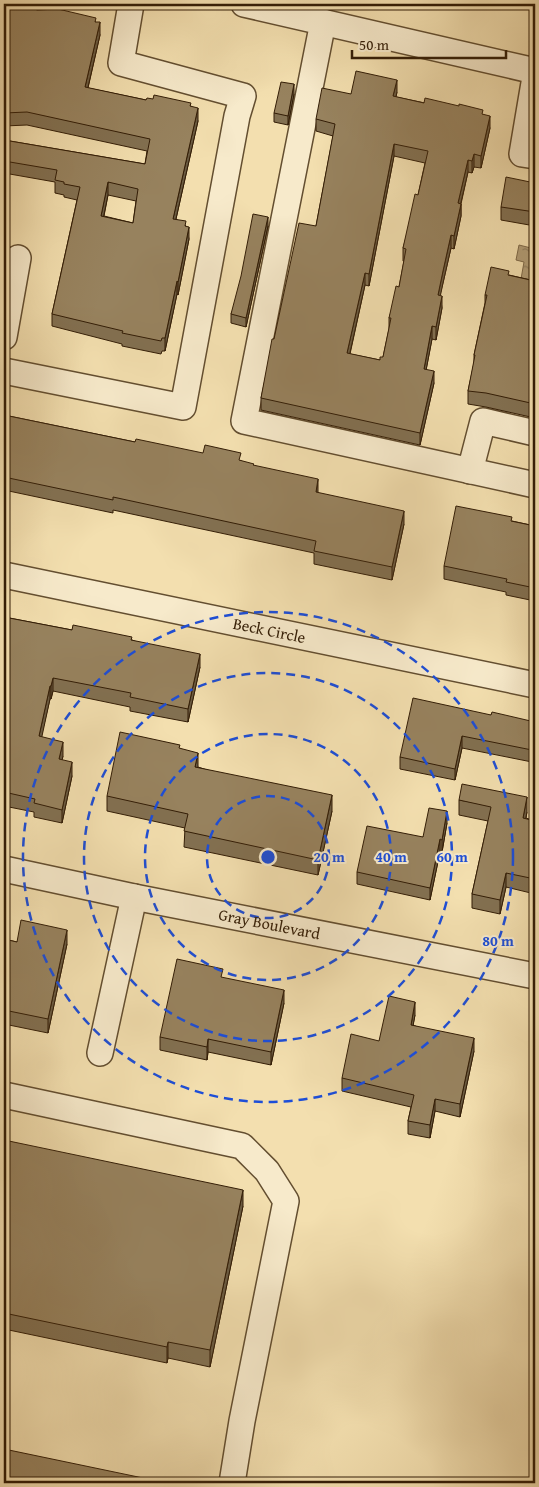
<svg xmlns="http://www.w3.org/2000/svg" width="539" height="1487" viewBox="0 0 539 1487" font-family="'Gentium Book Plus',serif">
<defs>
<pattern id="water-ripples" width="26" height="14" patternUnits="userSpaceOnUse" patternTransform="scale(1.25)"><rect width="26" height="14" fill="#b29d76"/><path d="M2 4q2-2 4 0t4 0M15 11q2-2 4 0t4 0" fill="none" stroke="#917f5f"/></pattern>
</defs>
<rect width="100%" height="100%" fill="#f3dfaf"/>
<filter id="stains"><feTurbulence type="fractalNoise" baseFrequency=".004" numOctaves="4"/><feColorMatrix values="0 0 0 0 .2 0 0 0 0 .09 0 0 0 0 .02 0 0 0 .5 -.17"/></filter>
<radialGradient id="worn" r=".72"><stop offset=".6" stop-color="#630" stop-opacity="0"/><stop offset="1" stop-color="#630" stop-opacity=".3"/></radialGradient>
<path fill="url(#water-ripples)" stroke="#7f6a49" d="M519,245L531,248L530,252L535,253V291L521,279L524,262L516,260Z"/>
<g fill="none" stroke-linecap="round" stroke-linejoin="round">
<g stroke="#634e30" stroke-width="28">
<g id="minor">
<path d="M244,4L535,71"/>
<path d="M323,22L244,421L535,485"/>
<path d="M535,77L522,154L535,156"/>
<path d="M4,337L18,258"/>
<path d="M4,371L183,407L237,116L243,96L121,63L131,4"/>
<path d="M470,471L483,421L535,433"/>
<path id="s1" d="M4,575L535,685"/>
<path id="s2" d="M4,869L134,897L535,976"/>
<path d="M100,1053L134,897"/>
<path d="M4,1095L242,1146L267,1171L286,1201L242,1421L232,1483"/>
</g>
</g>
<use href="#minor" stroke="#f7eacb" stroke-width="25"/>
</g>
<path fill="#827051" stroke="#331d06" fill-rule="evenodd" d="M4,4L37,10L96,22L100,35L88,88L146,100L191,106L198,121L176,219L186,226L189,239L178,295L177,294L165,351H162L161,354L122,346V344L52,326V314L77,200L64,197V195L55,193V182L4,173V140L145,164L147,151L27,125L4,126ZM108,195L136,201L133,223L104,216Z
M397,92L396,97L483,115L490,128L481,168L474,167L472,173L468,172L461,204V216L454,249L451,248L443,283L440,295L442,308L436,340L432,339L426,370L434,383L420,445L261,410V398L274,339L316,226L333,136L316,131V119L351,94ZM394,156L425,163L418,195L403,248V261H404L399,287L389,318V329L383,357L380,360L350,354L365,285L369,286Z
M294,94L288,125L274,122V113Z
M535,183V226L501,220V207Z
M268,226L246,327L231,323V314Z
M509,275L535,281V418L486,407L468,404V391L474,363V355L485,303V295Z
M4,415L135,442L241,461L318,493L404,524L392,580L314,564V553L113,510V513L4,490Z
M512,521L535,526V601L506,595V592L444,579V566Z
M4,617L72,630L132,640L200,667L188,722L130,711V707L53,691L51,699H50L41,737L63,756L62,760L72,776L62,823L34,817V812L4,806Z
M491,715L535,722V748L532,762L462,748L455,780L400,769V757Z
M180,749L198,767L332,811L318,875L184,847L185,828L107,811V796Z
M459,800L527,812L526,818L535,821V894L506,887L500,914L472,908V894L488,821L459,815Z
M447,823L442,852H440L430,900L357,884V872L423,837Z
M4,939L17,942L67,944L48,1033L4,1024V1004L6,994L4,993Z
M223,978L284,1003L271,1065L208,1052L207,1060L160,1050V1037Z
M415,1015L413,1025L474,1051L460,1117L435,1111L430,1138L408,1134V1121L411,1107L342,1091V1078L379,1041Z
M4,1140L243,1206L210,1367L168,1358L167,1363L4,1329Z"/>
<path fill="#6a5b42" stroke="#331d06" d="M100,22V35L85,100V87Z
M397,80V92L393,109V96Z
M294,84V94L288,125V116Z
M198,108V121L173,232V219Z
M490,116V128L481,168V156Z
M394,144V156L369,286V274Z
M474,154V167L472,173V161Z
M468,160V172L458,215V203Z
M108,182V195L101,229V216Z
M461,204V216L454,249V236Z
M268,217V226L246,327V318Z
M189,227V239L178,295V282Z
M451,235V248L443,283L438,307V295L443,271Z
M365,273V285L347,366V353Z
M177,281V294L165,351V338Z
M442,296V308L436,340V327Z
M432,326V339L424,381V369Z
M434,371V383L420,445V433Z
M318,479V492L316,505V492Z
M404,511V524L392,580V567Z
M200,654V667L188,722V709Z
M53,678V691L51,699V686Z
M50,686V699L39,750V736Z
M462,736V748L455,780V769Z
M535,736V748L532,762V750Z
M63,742V756L59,773V759Z
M198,753V769L195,767Z
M72,762V776L62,823V810Z
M332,795V811L318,875V860Z
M527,797V812L523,832V818Z
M447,811V823L442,852V840Z
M440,839V852L430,900V888Z
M506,873V887L500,914V900Z
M67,930V944L48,1033V1019Z
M284,990V1003L271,1065V1052Z
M415,1002V1015L411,1037V1025Z
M474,1038V1051L460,1117V1104Z
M208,1039V1052L207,1060V1047Z
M435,1099V1111L430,1138V1125Z
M243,1190V1206L210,1367V1350Z
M168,1342V1358L167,1363V1347Z"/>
<path fill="#97825e" stroke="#331d06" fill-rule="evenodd" d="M4,4H27L37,10L58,9L96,18L95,22H100L85,87L146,100L147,98L153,99L154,95L191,103L190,106L198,108L173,219L186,221L185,226L189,227L178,282L177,281L165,338H162L161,341L122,333L123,331L52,314L80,187L64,184V182L55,180L57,170L4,161V140L145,164L150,139L27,112L4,113ZM108,182L138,189L133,223L101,216Z
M356,71L397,80L393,96L424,103L425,98L459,106V104L483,110L482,114L490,116L481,156L474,154L472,161L468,160L458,203L461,204L454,236L451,235L443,271L438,295L442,296L436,327L432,326L424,369L434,371L420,433L261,398L272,339H274L299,223L316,226L335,124L316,119L322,88L351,94ZM394,144L428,151L418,195L415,194L403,248L406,249L399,287L396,286L389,318H391L383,357H380V360L347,353L365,273L369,274Z
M281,82L294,84L288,116L274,113Z
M506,177L535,183V212L501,207Z
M253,214L268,217L246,318L231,314L241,276Z
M491,267L509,271L508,275L535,281V404L486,393L468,391L475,355H474L487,295H485Z
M4,415L135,442L136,439L203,453L205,445L241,453L239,460L254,464L253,465L318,479L316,492L404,511L392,567L314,551L316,541L113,497V500L4,477Z
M456,506L512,517L511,521L535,526V588L506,582L507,579L444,566Z
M4,617L72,630L73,625L132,637L131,640L200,654L188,709L130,697L131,693L53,678L51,686H50L39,736L63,742L59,759L72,762L62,810L34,803L35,799L4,792Z
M413,698L491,715L492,712L535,722V736L532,750L462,736L455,769L400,757Z
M120,732L180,745L179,748L198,753L195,767L332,795L318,860L184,831L188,814L107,796Z
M462,784L527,797L523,818L535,821V879L506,873L500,900L472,894L491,807L459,800Z
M429,808L447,811L442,840L440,839L430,888L357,872L367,826L423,837Z
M21,920L67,930L48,1019L4,1010V1004L9,980L4,979V939L17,942Z
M177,959L223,969L221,977L284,990L271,1052L208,1039L207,1047L160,1037Z
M389,996L415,1002L411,1025L474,1038L460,1104L435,1099L430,1125L408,1121L414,1095L342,1078L351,1034L379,1041Z
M4,1140L243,1190L210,1350L168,1342L167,1347L4,1313Z
M4,1449L167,1483H4Z"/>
<g fill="none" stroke="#1d4ed8" stroke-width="2.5" stroke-dasharray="9 6">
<circle cx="268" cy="857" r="61"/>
<circle cx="268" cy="857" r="123"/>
<circle cx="268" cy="857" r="184"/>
<circle cx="268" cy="857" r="245"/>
</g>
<g text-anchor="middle" stroke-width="4" stroke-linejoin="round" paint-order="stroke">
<g font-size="16" fill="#331d06" stroke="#f7eacb">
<text dy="6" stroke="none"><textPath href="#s1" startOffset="271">Beck Circle</textPath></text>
<text dy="6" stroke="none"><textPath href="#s2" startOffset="271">Gray Boulevard</textPath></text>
</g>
</g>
<circle cx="268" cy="857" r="8" fill="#1d4ed8" stroke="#f7eacb" stroke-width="2.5"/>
<g font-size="15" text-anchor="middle" font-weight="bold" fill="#1d4ed8" stroke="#f7eacb" stroke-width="4" stroke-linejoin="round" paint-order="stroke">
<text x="329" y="862">20 m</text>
<text x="391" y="862">40 m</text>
<text x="452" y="862">60 m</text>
<text x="498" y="946">80 m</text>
</g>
<rect width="539" height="1487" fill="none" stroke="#f3dfaf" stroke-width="20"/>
<rect x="5" y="5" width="529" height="1477" fill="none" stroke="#331d06" stroke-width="2.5"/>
<rect x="10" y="10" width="519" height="1467" fill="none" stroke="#331d06"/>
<path d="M352 50v8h154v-8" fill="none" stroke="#331d06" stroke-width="2.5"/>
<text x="359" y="50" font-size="15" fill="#331d06" stroke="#f7eacb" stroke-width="4" paint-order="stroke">50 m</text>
<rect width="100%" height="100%" filter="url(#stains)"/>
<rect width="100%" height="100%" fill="url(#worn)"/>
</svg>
